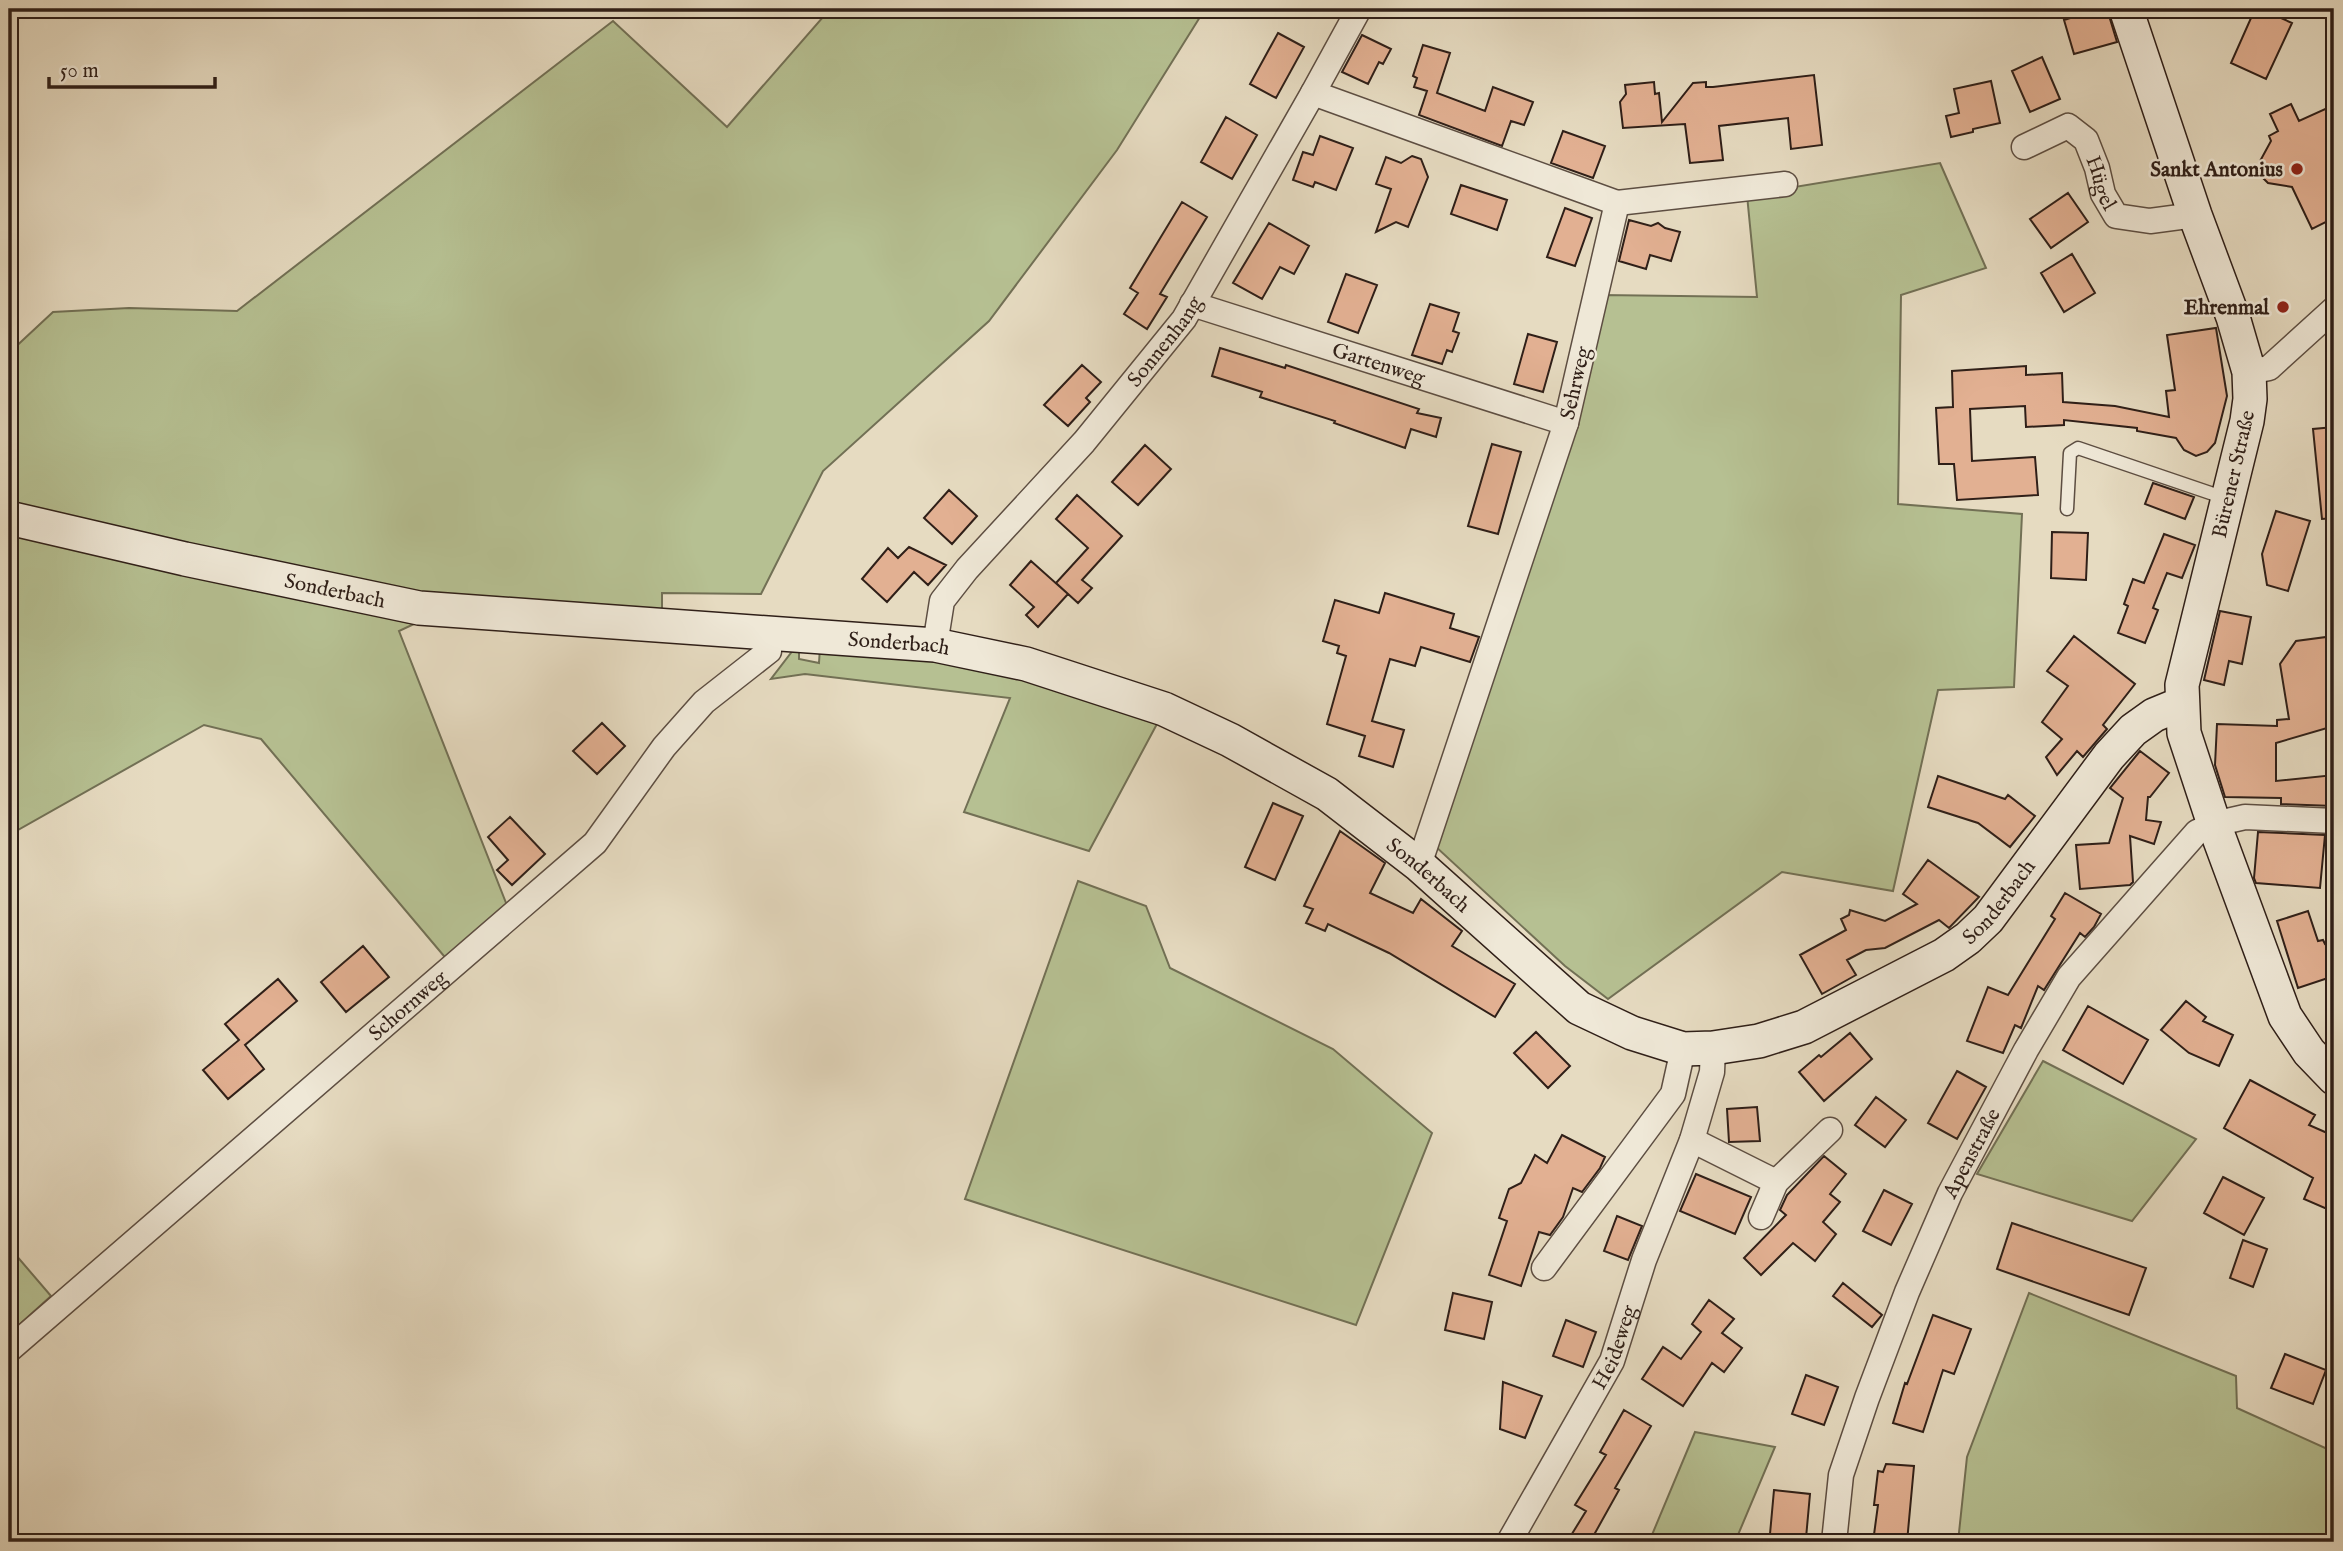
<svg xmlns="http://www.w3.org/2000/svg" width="2343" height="1551" viewBox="0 0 2343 1551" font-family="'IM FELL English',serif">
<rect width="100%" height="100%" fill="#e6dbc1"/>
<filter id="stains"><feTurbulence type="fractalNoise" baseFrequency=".00286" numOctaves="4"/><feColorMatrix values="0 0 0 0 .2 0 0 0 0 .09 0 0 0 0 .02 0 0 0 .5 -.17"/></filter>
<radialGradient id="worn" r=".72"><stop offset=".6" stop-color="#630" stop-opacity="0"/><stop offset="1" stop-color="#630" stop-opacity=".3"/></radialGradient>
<path fill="#b6c092" stroke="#727055" stroke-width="2" d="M830,9H1205L1117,150L989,321L823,471L761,594L662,593V610L426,599L9,507V353L53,312L129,308L237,311L613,21L727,127Z
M1940,163L1986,268L1901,295L1898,504L2022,514L2014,687L1938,690L1893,891L1782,872L1608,999L1565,966L1435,846L1602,295L1757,297L1747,195Z
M9,531L414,624L399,631L508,908L449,962L261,739L204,725L9,835Z
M797,645H799V659L819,663L820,647L933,656L1019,676L1158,722L1089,851L964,812L1010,698L805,674L771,679Z
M1078,881L1146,906L1170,968L1333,1049L1432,1133L1356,1325L965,1199Z
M2043,1061L2196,1139L2132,1221L1977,1174Z
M9,1247L51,1296L9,1334Z
M2029,1293L2236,1376L2237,1408L2334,1452V1542H1958L1967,1457Z
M1695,1432L1775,1447L1735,1542H1649Z"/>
<path fill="#e2b092" stroke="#2f1f18" stroke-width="2" d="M2099,9H2107L2117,42L2074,54L2064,20Z
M2255,9H2261L2292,23L2266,79L2231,63Z
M1278,33L1304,47L1276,98L1250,84Z
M1362,35L1391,49L1383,64L1379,62L1368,84L1342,72Z
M1423,45L1450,53L1437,93L1485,111L1493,87L1533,102L1524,125L1511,121L1502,146L1419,115L1427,91L1414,87L1417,78L1413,76Z
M2042,57L2060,99L2030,112L2012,71Z
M1814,75L1822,145L1791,149L1788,118L1719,126L1723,160L1690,163L1685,124L1623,128L1620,102L1626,94L1625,85L1654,82L1655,94L1659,93L1662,122L1693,83L1706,82V87H1713Z
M1991,81L2000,123L1973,129V132L1951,137L1946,116L1959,113L1954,89Z
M2291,104L2299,121L2334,105V218L2312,229L2292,187L2268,183L2259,174V163L2271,141L2269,136L2278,131L2270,114Z
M1226,117L1257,135L1232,179L1201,162Z
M1563,131L1605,146L1593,178L1551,163Z
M1320,136L1353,148L1336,190L1315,182L1313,187L1293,180L1303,152L1313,155Z
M1412,156L1421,159L1428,177L1408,227L1396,222L1376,232L1391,189L1376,184L1386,157L1401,163Z
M1461,185L1507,200L1497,230L1451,214Z
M2068,193L2088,222L2051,248L2030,219Z
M1182,202L1207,217L1160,294L1167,297L1147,329L1124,314L1138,293L1130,288Z
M1565,208L1592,218L1575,266L1547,257Z
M1629,220L1651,226L1658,223L1665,228L1680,232L1671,261L1650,255L1646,269L1619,261Z
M1269,223L1309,246L1294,274L1280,267L1262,299L1233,283Z
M2072,254L2095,293L2064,312L2041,273Z
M1346,274L1377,285L1358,333L1328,322Z
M1430,304L1459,313L1453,331L1459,333L1452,352L1447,350L1442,364L1412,355Z
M2216,328L2227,396L2215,443L2207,452L2196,456L2184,450L2176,438L2137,431V428L2064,420V425L2026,427L2025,406L1970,409L1972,461L2035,457L2038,495L1957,500L1954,464H1939L1936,408L1953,407L1952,371L2026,366V375L2062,373L2063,402L2115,406L2169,417L2166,391L2175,390L2167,335Z
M1528,334L1557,342L1543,392L1514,384Z
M1220,348L1285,368L1286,365L1419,409L1417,413L1441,418L1436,437L1411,429L1405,448L1334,423L1335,421L1260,397L1262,392L1212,376Z
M1082,365L1101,382L1086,398L1090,402L1068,426L1044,405Z
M2334,427V518L2322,519L2313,429Z
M1492,444L1521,452L1498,534L1468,526Z
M1145,445L1171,469L1138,505L1112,482Z
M2153,483L2194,497L2185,519L2145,504Z
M949,490L977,516L952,544L924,518Z
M1077,495L1122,536L1082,580L1092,588L1078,603L1056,583L1088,548L1056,519Z
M2276,511L2310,521L2288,591L2267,585L2262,554Z
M2052,532L2088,533L2086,580L2051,578Z
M2164,534L2195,545L2182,578L2167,573L2153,608L2158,610L2145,643L2118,633L2128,606L2124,604L2133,579L2144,583Z
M909,547L946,565L928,585L914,572L887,602L862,579L888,548L898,558Z
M1031,561L1068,594L1038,627L1026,615L1034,607L1010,585Z
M1385,593L1454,614L1450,628L1479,637L1470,662L1421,647L1415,666L1390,659L1372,721L1404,730L1393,767L1359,756L1365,736L1327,724L1346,656L1337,653L1339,646L1323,641L1335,600L1379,613Z
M2220,611L2251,617L2242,664L2229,661L2224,685L2204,680Z
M2074,636L2135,684L2103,725L2107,729L2083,757L2077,751L2057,775L2046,757L2062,739L2042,722L2068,686L2047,671Z
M2334,636V726L2276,743V781L2334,775V806L2281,804V798L2225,797L2215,765L2217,724L2277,726V720L2289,719L2280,664L2296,641Z
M602,723L625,746L597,774L573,751Z
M2140,751L2169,773L2150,797H2148L2146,820L2161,822L2154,844L2130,836L2133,882L2130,885L2080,889L2076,845L2109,843L2123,798L2110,788Z
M1938,776L2005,799L2008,795L2035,816L2010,847L1978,823L1928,807Z
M1273,803L1303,816L1275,880L1245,867Z
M510,817L545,854L512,885L497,870L508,860L488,837Z
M1340,831L1385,863L1370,893L1413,913L1421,899L1462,931L1452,946L1515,984L1495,1017L1389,953L1328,924L1325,931L1306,923L1313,909L1304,906Z
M2258,832L2325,835L2320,888L2256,883L2254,878Z
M1928,860L1979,897L1949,928L1939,920L1885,948L1866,950L1847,960L1856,975L1822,994L1800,955L1846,930L1841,919L1849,915L1850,910L1885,921L1917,904L1903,894Z
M2065,893L2101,914L2094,927L2085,937L2080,933L2044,990L2038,986L2021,1028L2015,1025L2003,1053L1967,1041L1988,987L2008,995L2055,919L2051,916Z
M2308,911L2318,941L2323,940L2325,944L2334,941V976L2298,988L2277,921Z
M363,946L389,977L346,1012L321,982Z
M278,979L297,1001L245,1045L264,1069L228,1099L203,1070L239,1040L225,1024Z
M2186,1001L2206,1017L2203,1021L2233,1035L2219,1066L2189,1053L2161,1030Z
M2088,1006L2148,1040L2123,1084L2063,1050Z
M1536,1032L1570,1066L1548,1088L1514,1053Z
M1850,1033L1872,1059L1824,1101L1799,1072L1819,1055L1821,1057Z
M1957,1071L1986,1087L1957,1139L1928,1123Z
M2250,1080L2315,1115L2309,1125L2334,1136V1212L2304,1199L2313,1178L2224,1128Z
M1876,1097L1906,1120L1885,1147L1855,1125Z
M1757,1107L1760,1141L1729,1142L1727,1109Z
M1562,1135L1605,1157L1600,1168L1582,1192L1573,1188L1563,1217L1550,1235L1539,1232L1521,1286L1489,1275L1507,1221L1499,1218L1509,1189L1521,1183L1535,1155L1547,1163Z
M1824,1156L1846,1174L1830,1194L1840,1202L1823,1222L1836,1234L1815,1261L1793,1243L1761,1275L1744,1258L1786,1215L1780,1210L1787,1195Z
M1696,1174L1751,1197L1735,1234L1680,1211Z
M2223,1177L2264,1198L2244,1235L2204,1213Z
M1884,1190L1912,1204L1891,1245L1863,1231Z
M1617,1216L1642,1226L1628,1260L1604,1251Z
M2012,1223L2146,1268L2129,1315L1997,1269Z
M2243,1240L2267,1249L2253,1287L2230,1278Z
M1843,1283L1882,1315L1872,1327L1833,1296Z
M1453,1293L1492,1302L1484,1339L1445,1330Z
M1709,1300L1734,1319L1722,1333L1742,1348L1724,1372L1712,1363L1683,1406L1642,1379L1663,1347L1681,1359L1701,1332L1692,1324Z
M1933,1315L1971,1329L1954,1374L1943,1370L1923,1432L1893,1423L1905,1383L1907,1384Z
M1566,1320L1596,1332L1583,1367L1553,1356Z
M2285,1354L2326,1370L2313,1404L2271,1388Z
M1806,1375L1838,1387L1824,1425L1792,1414Z
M1503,1382L1542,1396L1525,1438L1500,1429Z
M1624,1410L1651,1426L1615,1488L1619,1490L1590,1542H1567L1586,1511L1575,1505L1606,1455L1600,1452Z
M1886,1464L1914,1466L1907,1542H1873L1878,1505H1874L1878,1471L1883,1472Z
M1774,1490L1810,1494L1806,1538L1770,1534Z"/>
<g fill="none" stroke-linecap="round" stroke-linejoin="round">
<g stroke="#5d4e42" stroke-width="15">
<path id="lane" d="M2067,509L2070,453L2078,448L2228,499"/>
</g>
<g stroke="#5d4e42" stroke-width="27">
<g id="street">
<path d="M1313,93L1617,203L1566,423L1419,865"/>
<path id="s1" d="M2024,147L2068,126L2086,140L2097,168L2103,194L2116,216L2150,221L2195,215"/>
<path d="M1617,203L1785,184"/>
<path id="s2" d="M1192,304L1566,423"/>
<path d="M2249,372L2269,368L2334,309"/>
<path id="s3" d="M935,645L942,601L967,569L1084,442L1184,319L1313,93L1359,9"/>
<path d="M1692,1140L1776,1182"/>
<path d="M1761,1217L1776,1182L1830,1130"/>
<path d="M1544,1268L1673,1094L1683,1049"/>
<path id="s4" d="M9,1350L595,843L664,747L704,702L769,651L770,632"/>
<path id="s5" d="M1509,1542L1612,1361L1644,1260L1692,1140L1712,1072L1713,1048"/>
<path id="s6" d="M1834,1542L1841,1475L1867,1398L1907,1292L1950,1193L2026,1050L2069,977L2197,832L2214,824L2245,817L2334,821"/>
</g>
</g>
<g stroke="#2f1f18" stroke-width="36">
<g id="secondary">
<path d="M2126,9L2195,215L2233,317L2249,372L2250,399L2247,421L2182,685L2184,733L2214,824L2285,1016L2309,1052L2334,1078"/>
<path id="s7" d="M9,518L185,559L419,608L935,645L1026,664L1164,709L1230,740L1327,794L1419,865L1579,1008L1632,1033L1683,1049L1713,1048L1759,1041L1804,1027L1944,955L1968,938L1988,919L2109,756L2133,730L2154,715L2171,708H2181"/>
</g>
</g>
<use href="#lane" stroke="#efe8d7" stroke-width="12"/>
<use href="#street" stroke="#efe8d7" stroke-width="24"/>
<use href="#secondary" stroke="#efe8d7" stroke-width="33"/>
</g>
<g fill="#8f2418" stroke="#efe8d7" stroke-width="2.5">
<circle cx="2297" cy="169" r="7"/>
<circle cx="2283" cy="307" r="7"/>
</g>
<g text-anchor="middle" stroke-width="5" stroke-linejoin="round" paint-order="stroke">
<g font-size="21" font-weight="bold" fill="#2f1f18" stroke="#efe8d7" text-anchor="end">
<text x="2283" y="176">Sankt Antonius</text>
<text x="2269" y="314">Ehrenmal</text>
</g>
<g font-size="21" fill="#2f1f18" stroke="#efe8d7">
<text dy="7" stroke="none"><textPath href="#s1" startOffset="117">Hügel</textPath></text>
<text dy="7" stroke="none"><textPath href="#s3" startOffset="387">Sonnenhang</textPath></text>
<text dy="7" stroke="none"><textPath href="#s2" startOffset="196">Gartenweg</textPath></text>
<text transform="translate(1575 383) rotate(-77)" y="7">Sehrweg</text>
<text transform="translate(2233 474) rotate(-77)" y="7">Bürener Straße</text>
<text dy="7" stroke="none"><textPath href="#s7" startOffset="334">Sonderbach</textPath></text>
<text dy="7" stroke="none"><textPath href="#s7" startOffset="901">Sonderbach</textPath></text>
<text dy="7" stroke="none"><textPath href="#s7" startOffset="1489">Sonderbach</textPath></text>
<text dy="7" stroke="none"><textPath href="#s7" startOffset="2160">Sonderbach</textPath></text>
<text dy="7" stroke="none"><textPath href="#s4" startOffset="527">Schornweg</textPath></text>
<text dy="7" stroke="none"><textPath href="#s6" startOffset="415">Apenstraße</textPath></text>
<text dy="7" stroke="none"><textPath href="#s5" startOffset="222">Heideweg</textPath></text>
</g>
</g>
<rect width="2343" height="1551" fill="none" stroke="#e6dbc1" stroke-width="35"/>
<rect x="10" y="10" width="2322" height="1530" fill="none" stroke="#2f1f18" stroke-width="3.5"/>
<rect x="18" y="18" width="2308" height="1516" fill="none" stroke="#2f1f18" stroke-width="2"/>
<path d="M49 77v10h166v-10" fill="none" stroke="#2f1f18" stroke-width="3.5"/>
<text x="60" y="77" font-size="21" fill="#2f1f18" stroke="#efe8d7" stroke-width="5" paint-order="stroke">50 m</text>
<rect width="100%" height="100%" filter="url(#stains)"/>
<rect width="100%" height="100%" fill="url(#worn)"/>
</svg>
